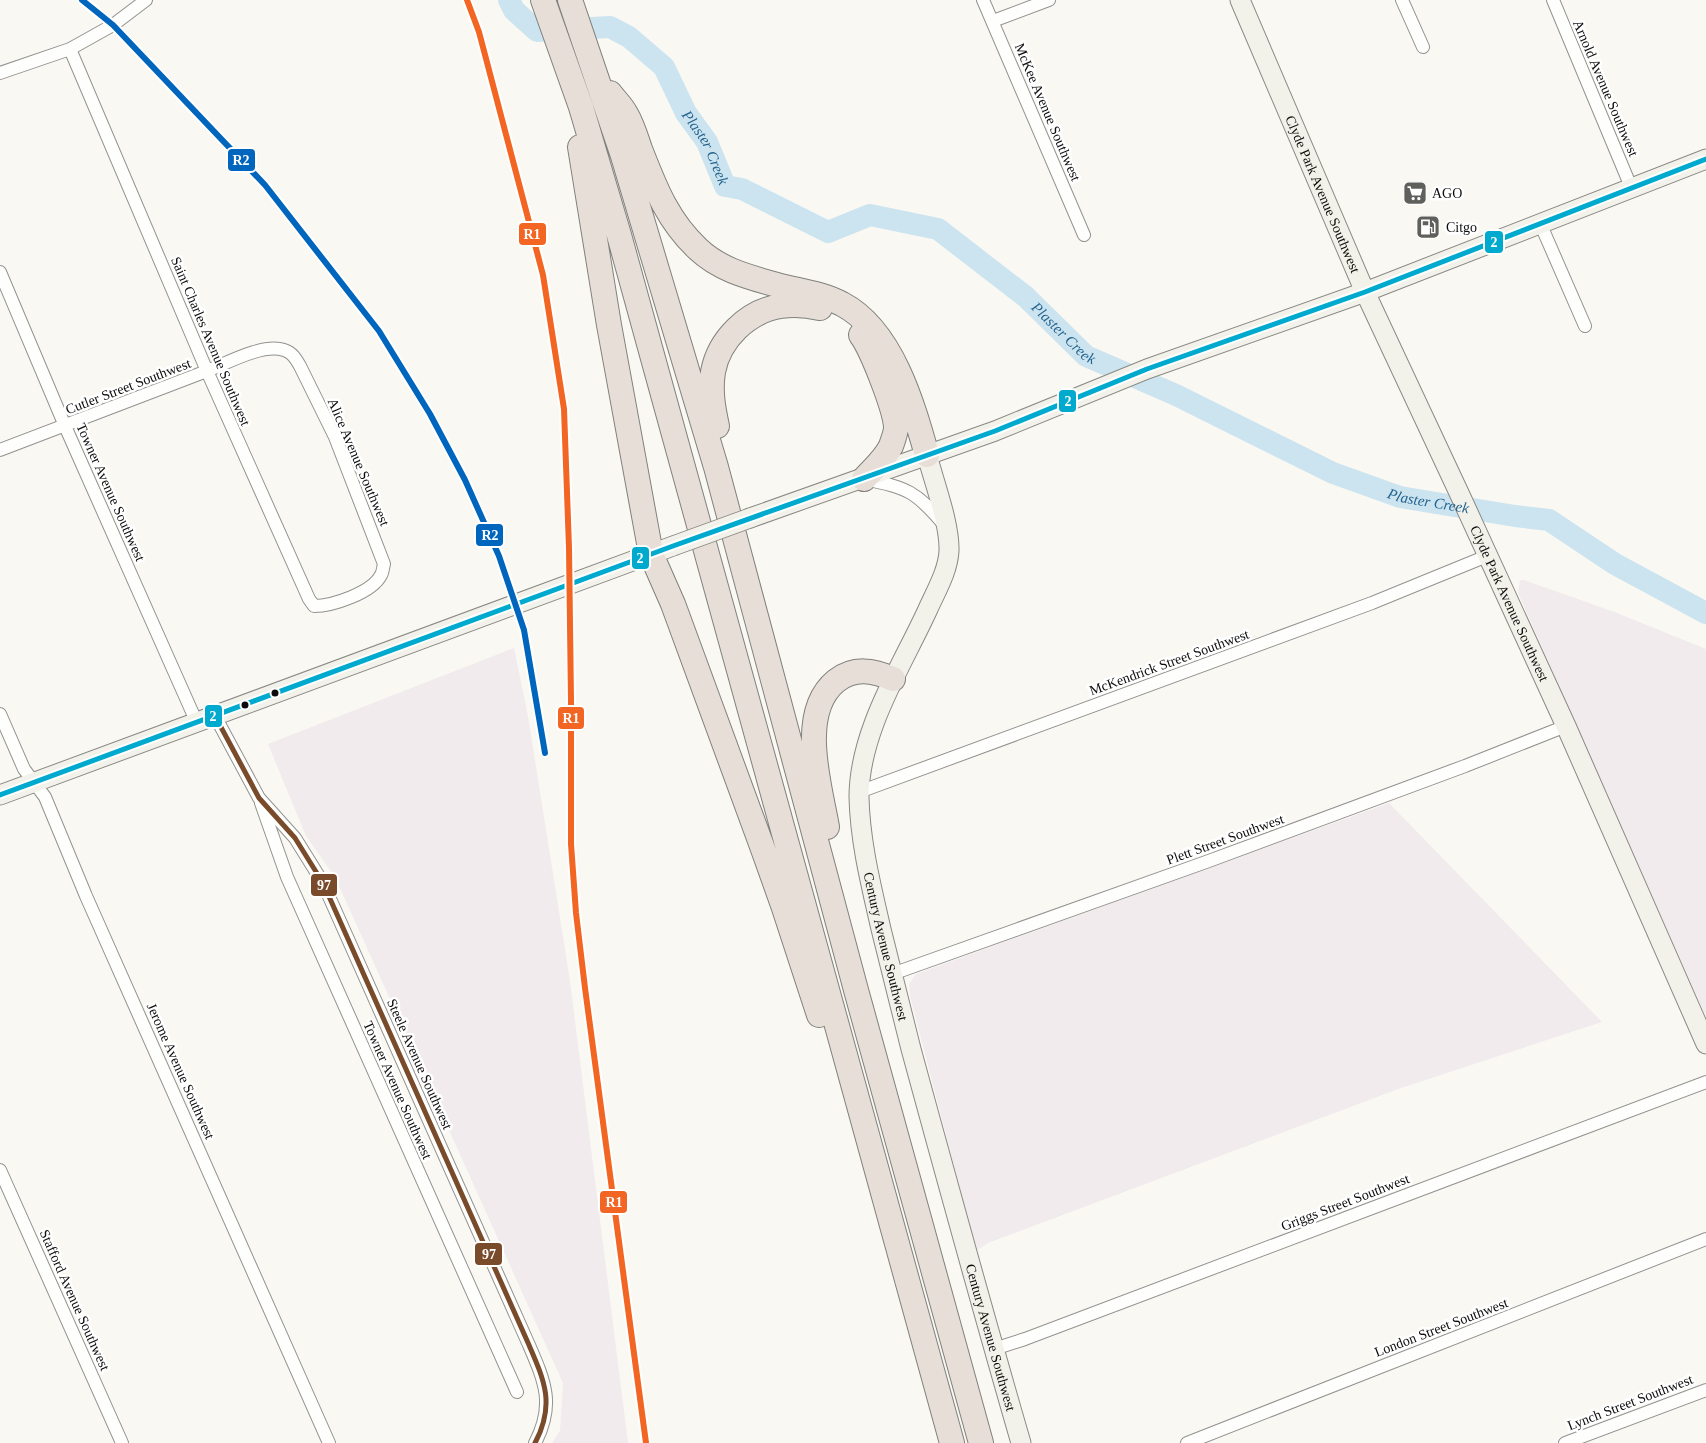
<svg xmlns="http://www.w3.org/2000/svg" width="1706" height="1443" viewBox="0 0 1706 1443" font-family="Georgia,serif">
<rect width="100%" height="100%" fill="#faf8f2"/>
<path fill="#f1ebee" d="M1520,580H1524L1617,613L1706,649V1017L1518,593Z
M514,648L528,716L570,981L628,1443H552L560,1431L563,1383L335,877L306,836L268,744Z
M1389,803L1602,1022L1401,1088L988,1243L976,1251L910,996L909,984L916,974Z"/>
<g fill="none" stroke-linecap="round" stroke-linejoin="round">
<path stroke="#cce4f0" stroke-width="22" id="s1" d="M509,0L514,10L537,31L610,27L629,37L664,67L686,113L707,142L725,186L742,189L828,232L870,215L938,229L1026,297L1086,356L1176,395L1333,473L1400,497L1515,516L1549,520L1615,564L1706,613"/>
<g stroke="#939290" stroke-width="14">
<path id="street" d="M983,0L1084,235
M1402,0L1423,47
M1553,0L1631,187
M993,21L1049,0
M0,73L70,49L113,25L146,0
M1540,223L1585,326
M0,272L65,426L197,723
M0,450L199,374L207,371C227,363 263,343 284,350C292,352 296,359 300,366L335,437L384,564C383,567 383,572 381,575C372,593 332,606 314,606L309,599L207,371L70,49
M864,479C908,488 916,491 945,526
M0,714L24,769L45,797L86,896L329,1443
M215,716L259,798L295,838L323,883L529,1345C545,1382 555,1405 535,1443
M859,792L1372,603L1487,556
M261,803L287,877L517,1392
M892,974L1206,862L1465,766L1566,726
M0,1170L122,1443
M994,1349L1025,1339L1706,1082
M1187,1443L1706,1239
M1565,1443L1706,1390"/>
</g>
<g stroke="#8a8986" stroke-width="21">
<g id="secondary">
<path id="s2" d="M1240,0L1365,292L1460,495L1566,726L1706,1044"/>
<path id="s3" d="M927,455C934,482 950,524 949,551C948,571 936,591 928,609C902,666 859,731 859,797C860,842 871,885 881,929C891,969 901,1009 911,1049C947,1181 983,1312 1021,1443"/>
<path d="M750,518L995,431L1147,369L1365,292L1706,159"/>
<path d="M0,795L673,546"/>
</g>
</g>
<g stroke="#80807d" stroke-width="26">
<path id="highway" d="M543,0L581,107L619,235L952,1443
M570,0L623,156L716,467L856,990L981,1443
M610,93C615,100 622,106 626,114C632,124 636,137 640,149C655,187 667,220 698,249C720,270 749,277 777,285C799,291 822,293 842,304C892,330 913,405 927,455
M580,147L609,325L651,554L673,604L763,849L784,908L819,1015
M861,335C872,350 895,409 896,427C896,433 893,440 891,446C885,459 873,469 864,479
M717,426C713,408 710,391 713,372C719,339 748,311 781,306C794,304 807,305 820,308
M827,827C820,786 797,713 836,681C854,667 873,670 893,679"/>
</g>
<use href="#street" stroke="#fefefd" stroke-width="12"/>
<use href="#secondary" stroke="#f3f2ea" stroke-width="19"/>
<use href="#highway" stroke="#e6ded7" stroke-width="24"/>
<g stroke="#8a8986" stroke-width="21" stroke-linecap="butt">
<path id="secondary-bridge" d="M673,546L750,518"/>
</g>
<use href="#secondary-bridge" stroke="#f3f2ea" stroke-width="19"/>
<g stroke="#fff" stroke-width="9">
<path id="bus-1" d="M0,795L673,546L995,431L1147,369L1365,292L1706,159"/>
</g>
<g stroke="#fff" stroke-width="9">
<path id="bus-2" d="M215,716L259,798L295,838L323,883L529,1345C545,1382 555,1405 535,1443"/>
</g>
<use href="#bus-1" stroke="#00a9ce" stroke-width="5"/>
<use href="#bus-2" stroke="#7a4b2a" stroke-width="5"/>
<g stroke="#fff" stroke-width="10">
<path id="rail-1" d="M467,0L479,32L543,275L564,409L569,548L571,701V844L576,913L585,988L646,1443"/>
</g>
<g stroke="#fff" stroke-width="10">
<path id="rail-2" d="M82,0L113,25L265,185L379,331L430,414L465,480L499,556L524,630L545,753"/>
</g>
<use href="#rail-1" stroke="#f26522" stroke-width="6"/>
<use href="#rail-2" stroke="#0065bd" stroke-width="6"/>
</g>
<defs>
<g id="supermarket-square" transform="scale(1.25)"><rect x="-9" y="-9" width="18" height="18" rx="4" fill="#5f5f5c" stroke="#fff"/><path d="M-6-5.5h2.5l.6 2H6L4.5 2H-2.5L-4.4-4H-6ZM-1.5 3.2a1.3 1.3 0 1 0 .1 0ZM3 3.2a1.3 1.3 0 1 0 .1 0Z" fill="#fff"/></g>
<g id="fuel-square" transform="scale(1.25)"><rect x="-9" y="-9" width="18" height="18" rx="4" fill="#5f5f5c" stroke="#fff"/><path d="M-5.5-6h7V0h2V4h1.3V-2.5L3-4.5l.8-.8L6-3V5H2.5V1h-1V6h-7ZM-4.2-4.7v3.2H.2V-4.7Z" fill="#fff"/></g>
</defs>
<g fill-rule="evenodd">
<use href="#supermarket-square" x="1415" y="193"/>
<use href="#fuel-square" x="1428" y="227"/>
</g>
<g fill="#0c0c0c" stroke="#fff" stroke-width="2">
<circle cx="275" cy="693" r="4.5"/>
<circle cx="245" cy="705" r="4.5"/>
</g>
<g text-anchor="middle" stroke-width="5" stroke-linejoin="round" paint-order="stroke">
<g font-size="14" fill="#0c0c0c" stroke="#fff">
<text transform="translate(1606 88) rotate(67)" y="5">Arnold Avenue Southwest</text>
<text transform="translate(1048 112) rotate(67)" y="5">McKee Avenue Southwest</text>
<text dy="5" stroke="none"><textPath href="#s2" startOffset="211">Clyde Park Avenue Southwest</textPath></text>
<text transform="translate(211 341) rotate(67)" y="5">Saint Charles Avenue Southwest</text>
<text transform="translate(128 386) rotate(-21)" y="5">Cutler Street Southwest</text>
<text transform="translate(359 462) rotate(67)" y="5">Alice Avenue Southwest</text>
<text transform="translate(111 492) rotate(66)" y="5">Towner Avenue Southwest</text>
<text dy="5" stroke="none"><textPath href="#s2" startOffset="661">Clyde Park Avenue Southwest</textPath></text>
<text transform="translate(1169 662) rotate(-20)" y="5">McKendrick Street Southwest</text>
<text transform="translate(1225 839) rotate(-20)" y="5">Plett Street Southwest</text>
<text dy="5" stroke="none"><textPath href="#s3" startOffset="515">Century Avenue Southwest</textPath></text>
<text transform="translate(420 1064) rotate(66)" y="5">Steele Avenue Southwest</text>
<text transform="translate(181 1071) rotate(66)" y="5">Jerome Avenue Southwest</text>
<text transform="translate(398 1090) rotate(66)" y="5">Towner Avenue Southwest</text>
<text transform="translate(1345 1202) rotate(-21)" y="5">Griggs Street Southwest</text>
<text transform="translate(75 1300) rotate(66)" y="5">Stafford Avenue Southwest</text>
<text transform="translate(1441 1327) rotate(-21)" y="5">London Street Southwest</text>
<text dy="5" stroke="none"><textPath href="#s3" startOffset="920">Century Avenue Southwest</textPath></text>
<text transform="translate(1630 1402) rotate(-21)" y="5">Lynch Street Southwest</text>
</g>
<g font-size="14" fill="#0c0c0c" stroke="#fff" text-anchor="start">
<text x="1432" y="198">AGO</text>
<text x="1446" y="232">Citgo</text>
</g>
<g font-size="15" font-style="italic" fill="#24648f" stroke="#fff">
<text dy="5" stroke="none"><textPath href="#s1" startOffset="274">Plaster Creek</textPath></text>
<text dy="5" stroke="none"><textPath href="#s1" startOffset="709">Plaster Creek</textPath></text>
<text dy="5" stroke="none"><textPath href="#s1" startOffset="1114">Plaster Creek</textPath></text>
</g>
</g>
<g stroke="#fff" stroke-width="2">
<rect x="227" y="148" width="29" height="24" rx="5" fill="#0065bd"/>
<rect x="518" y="222" width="29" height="24" rx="5" fill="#f26522"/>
<rect x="1484" y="230" width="20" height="24" rx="5" fill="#00a9ce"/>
<rect x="1058" y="389" width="19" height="24" rx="5" fill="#00a9ce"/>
<rect x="475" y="523" width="29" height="24" rx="5" fill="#0065bd"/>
<rect x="631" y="546" width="19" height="24" rx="5" fill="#00a9ce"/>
<rect x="204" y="704" width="19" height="24" rx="5" fill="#00a9ce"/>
<rect x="557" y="706" width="28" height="24" rx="5" fill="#f26522"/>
<rect x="310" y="873" width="28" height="24" rx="5" fill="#7a4b2a"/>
<rect x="599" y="1190" width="29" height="24" rx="5" fill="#f26522"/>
<rect x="474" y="1242" width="29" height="24" rx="5" fill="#7a4b2a"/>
</g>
<g font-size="14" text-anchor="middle" font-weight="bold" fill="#fff">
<text x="241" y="165">R2</text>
<text x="532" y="239">R1</text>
<text x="1494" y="247">2</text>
<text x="1068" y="406">2</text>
<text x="490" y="540">R2</text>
<text x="640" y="563">2</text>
<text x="213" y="721">2</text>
<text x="571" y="723">R1</text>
<text x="324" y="890">97</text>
<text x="614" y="1207">R1</text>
<text x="489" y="1259">97</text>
</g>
</svg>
